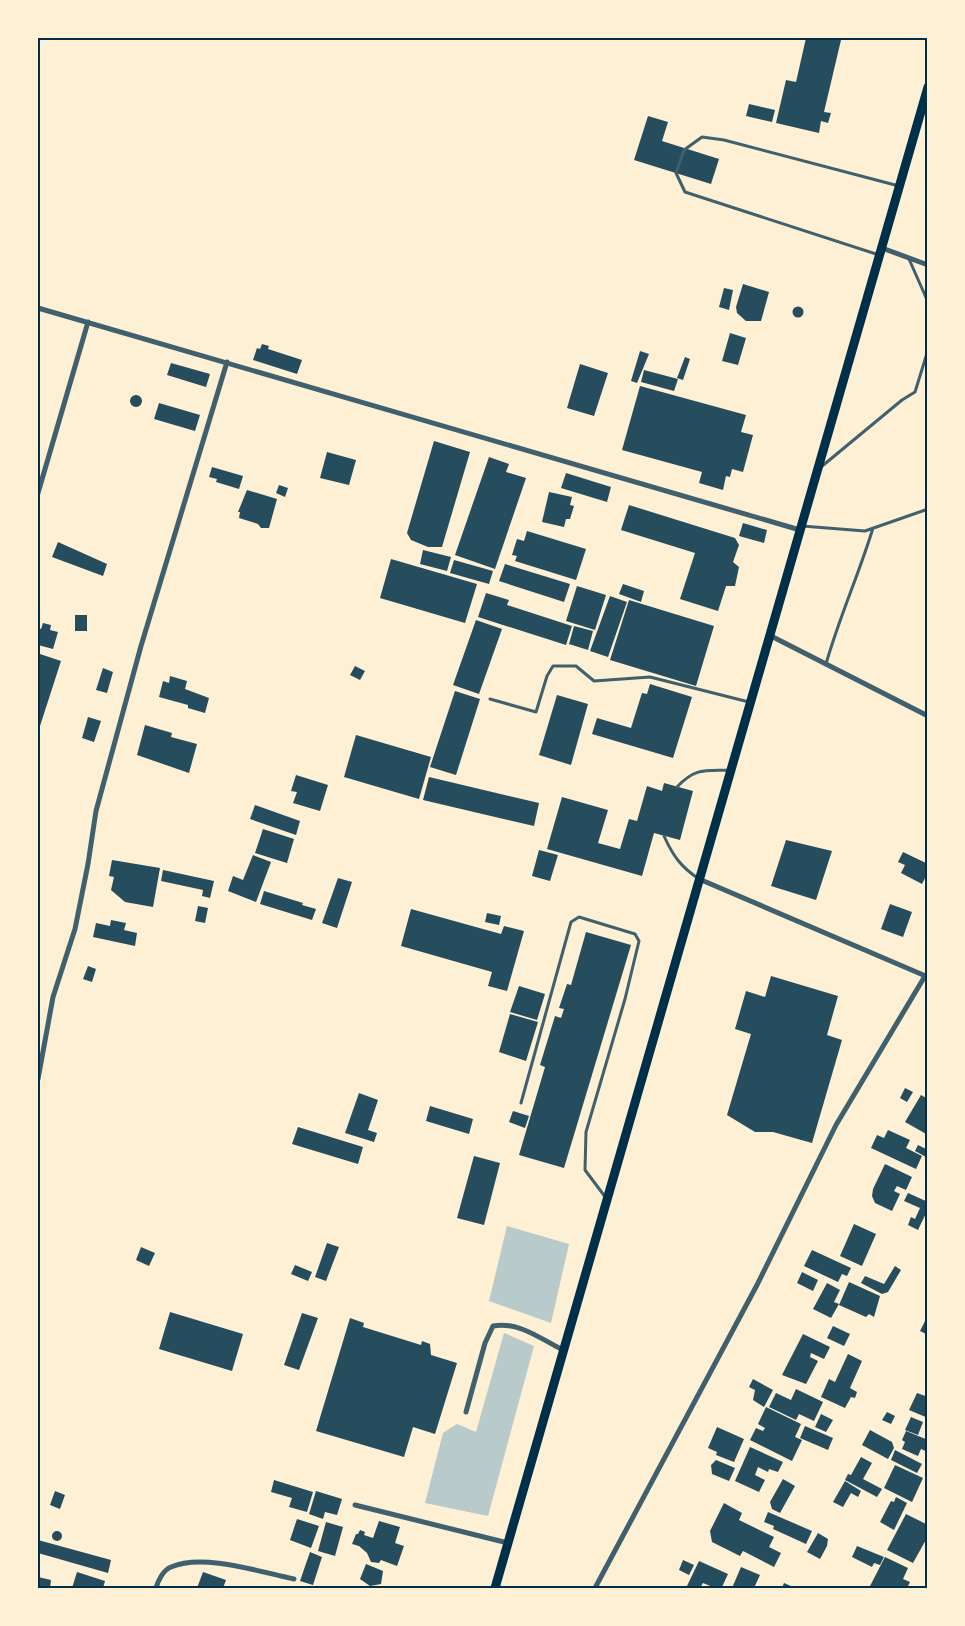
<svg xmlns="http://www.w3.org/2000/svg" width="965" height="1626" viewBox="0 0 965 1626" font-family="'Fira Sans Condensed',sans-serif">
<rect width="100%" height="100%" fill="#fdf0d5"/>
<path fill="#b9caca" d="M507,1226L569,1244L551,1323L489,1301Z
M504,1333L534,1346L488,1516L425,1503L443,1433L457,1424L476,1432Z"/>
<path fill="#264d5e" d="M806,38L841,40L824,112L831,113L828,123L821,121L819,133L776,123L786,80L796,82Z
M749,104L775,110L772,122L746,116Z
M648,116L668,122L662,141L719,159L711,184L634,160Z
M743,284L769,292L761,321H746L737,313L736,307Z
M724,288L733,290L729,310L719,307Z
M792.5 312a5.5 5.5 0 1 1 11 0a5.5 5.5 0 1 1-11 0Z
M730,333L746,338L738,365L722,361Z
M262,344L269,346L268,349L302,360L297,374L253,360L257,348L260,349Z
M640,351L649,354L637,383L631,381Z
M685,357L690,359L683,380L677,378Z
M171,363L210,374L206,387L167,375Z
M580,364L608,373L594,416L567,408Z
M644,370L678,379L674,391L641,382Z
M640,386L746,415L741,432L753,435L743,472L732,469L730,477L726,476L723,490L699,483L702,472L622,450Z
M130 401a6 6 0 1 1 12 0a6 6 0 1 1-12 0Z
M159,403L200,415L195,431L154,419Z
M434,441L470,452L442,547H428L411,540L407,533Z
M327,452L356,460L349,485L320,478Z
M489,457L509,464L506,472L526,478L495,569L455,555Z
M212,467L243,476L239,489L216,482L217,479L209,477Z
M566,473L611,487L607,502L561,488Z
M279,485L288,488L285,497L276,493Z
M247,490L277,499L269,528H261L258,524L239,518L240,512H238Z
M549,492L572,497L570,505L574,506L570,519H566L564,527L542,522Z
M629,505L735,538L739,545L733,562L739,567L735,586H726L718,611L680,599L695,553L621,530Z
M743,523L767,530L764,543L739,536Z
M527,531L586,549L576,580L515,561L517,556L512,555L517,539L524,541Z
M58,542L107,564L103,576L52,557Z
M423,550L451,557L447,571L420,564Z
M391,559L477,584L465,623L380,598Z
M454,560L493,571L489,584L450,573Z
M505,564L570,584L564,602L499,581Z
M623,584L644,591L641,602L619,594Z
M577,586L606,595L595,630L566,621Z
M486,593L509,600L507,605L572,626L566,645L478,617Z
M610,596L627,602L608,657L590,651Z
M629,600L714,626L696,686L610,660Z
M75,615H87V631H75Z
M476,620L502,629L479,694L453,685Z
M43,623L51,625L50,630L58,632L53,649L38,645V628L41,629Z
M574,626L593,631L588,650L569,644Z
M40,654L61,661L40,726L38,725V663Z
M355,666L365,671L360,680L350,675Z
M103,668L113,672L107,693L96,690Z
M170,676L187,681L185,689L209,698L205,713L188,708V705L159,697L163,681L169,683Z
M650,684L692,697L673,758L592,734L597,718L631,728L642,693L647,694Z
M455,691L480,699L456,775L430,767Z
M557,695L588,704L571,765L539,755Z
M88,717L101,721L94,742L82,738Z
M145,725L172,733L171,737L197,744L189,773L137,755Z
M356,735L431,757L419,799L344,777Z
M296,775L328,785L320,811L293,803L297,792L291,791Z
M429,777L539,803L534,826L423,800Z
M664,783L693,791L680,840L654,833L642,876L547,849L562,797L608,810L598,843L620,849L629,819L637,821L647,786L662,791Z
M255,805L300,821L296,835L250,819Z
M263,829L294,839L287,863L255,853Z
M786,840L832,851L816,900L771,886Z
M539,850L558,855L550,881L532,876Z
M903,852L928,864V872L922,884L901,873L905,865L898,862Z
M253,855L271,862L256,902L228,891L233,876L243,880Z
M112,860L160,868L153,907L125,902L111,890L114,877L109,876Z
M163,870L214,881L210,898L202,896L203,890L161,881Z
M338,878L352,882L337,928L322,923Z
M264,891L303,903L302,905L316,909L312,920L260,904Z
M890,904L912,912L903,937L881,929Z
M198,906L208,908L205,923L195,921Z
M411,909L501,934L504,926L524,931L507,991L488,986L492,972L401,946Z
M487,913L501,916L499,925L485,922Z
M111,920L126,923L124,930L137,933L135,946L93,937L96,923L110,926Z
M586,932L631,945L564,1168L519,1155L545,1067L540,1065L555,1016L561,1018L564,1009L559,1008L567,984L571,985Z
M88,966L96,969L92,982L83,979Z
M771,976L838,996L827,1035L842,1040L812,1143L773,1132H755L727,1115L751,1034L735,1029L746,991L765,997Z
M519,986L545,994L537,1020L510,1012Z
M510,1014L538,1022L526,1061L499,1052Z
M905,1088L913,1092L907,1102L900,1098Z
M359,1093L378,1100L368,1130L377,1133L374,1142L345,1133Z
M921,1095L928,1099V1135L905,1122Z
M430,1106L473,1119L469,1134L426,1121Z
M513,1111L529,1116L525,1128L509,1122Z
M298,1127L363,1147L358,1164L292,1144Z
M888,1130L910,1140L906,1148L922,1156L916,1169L871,1148L877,1135L884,1138Z
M918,1145L928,1150V1158L915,1151Z
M474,1156L500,1163L484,1225L457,1218Z
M885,1164L912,1177L906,1190L897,1186L894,1191L900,1194L892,1211L875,1203L872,1196L873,1189Z
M908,1193L928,1202V1209L918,1230L908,1225L911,1217L915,1219L920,1208L904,1201Z
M854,1224L876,1234L862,1266L840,1256Z
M327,1243L339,1247L326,1281L315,1277Z
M141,1247L155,1253L149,1266L136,1260Z
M812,1250L851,1268L847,1276L842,1274L838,1282L804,1266Z
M295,1265L312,1272L308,1281L291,1274Z
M895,1266L901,1270L888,1292L882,1294L861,1283L865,1276L884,1284Z
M802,1272L818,1280L813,1291L797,1283Z
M849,1282L880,1296L874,1317L869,1314L866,1317L839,1305Z
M827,1283L840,1290L834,1302L839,1304L831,1318L813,1309Z
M170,1312L243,1334L232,1371L159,1349Z
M302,1313L318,1318L299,1370L284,1365Z
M350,1318L364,1323L363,1327L421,1345L422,1341L430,1344L431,1355L457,1363L435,1434L413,1427L404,1457L316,1431Z
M925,1321L928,1322V1335L920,1331Z
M833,1326L850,1334L844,1346L827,1338Z
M803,1334L830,1347L824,1359L811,1353L810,1357L818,1361L806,1384L782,1375Z
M848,1354L862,1361L850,1388L857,1392L855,1398L851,1397L845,1408L821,1397L829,1379L835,1382Z
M753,1379L773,1390L764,1407L753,1400L755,1390L749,1387Z
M796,1389L823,1402L814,1421L799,1414L796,1420L769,1407L776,1393L791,1400Z
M917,1393L928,1397V1418L909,1410Z
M766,1407L801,1424L795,1437L802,1440L792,1461L750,1440L756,1428L763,1431L765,1428L758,1424Z
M887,1412L895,1416L891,1424L882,1420Z
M821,1414L833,1420L826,1432L815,1427Z
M911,1417L923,1422L918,1435L905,1430Z
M805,1426L833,1438L828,1450L800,1438Z
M717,1427L744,1439L734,1462L716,1455L717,1452L708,1448Z
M870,1430L892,1442L894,1448L888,1459L862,1445Z
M906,1431L928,1440V1452L921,1449L918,1456L902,1449L905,1442L902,1440Z
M750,1447L783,1462L778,1472L769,1469L768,1472L758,1467L755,1475L765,1480L759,1492L735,1481Z
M895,1450L922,1464L917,1473L891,1460Z
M861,1457L872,1463L863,1479L882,1489L877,1497L845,1480L848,1474L851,1475Z
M716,1460L735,1468L729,1481L712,1474L711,1465Z
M895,1465L923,1478L912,1502L884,1488Z
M783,1479L795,1486L780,1513L772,1509L770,1502Z
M274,1480L313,1492L307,1512L289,1507L292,1498L271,1492Z
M845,1481L861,1491L858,1497L851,1493L843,1507L833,1502Z
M55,1491L65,1495L60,1509L50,1505Z
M316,1491L342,1499L337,1515L325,1512L323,1519L309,1514Z
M896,1497L907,1503L894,1530L880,1522L891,1501L894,1502Z
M724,1503L742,1513L739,1520L774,1537L769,1547L781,1553L774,1567L743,1551L740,1556L712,1542L710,1531Z
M768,1512L812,1531L806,1544L773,1529L774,1526L764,1522Z
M906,1514L928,1525V1536L913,1563L887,1550Z
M297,1519L319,1526L311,1548L290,1540Z
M379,1521L400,1527L395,1543L404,1546L397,1566L381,1560L379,1563L371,1562L367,1553L359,1546L352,1544L356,1534H358L360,1530L365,1532L364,1535L373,1538Z
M326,1522L343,1527L335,1556L318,1551Z
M52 1536a5 5 0 1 1 10 0a5 5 0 1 1-10 0Z
M818,1533L828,1539L827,1546L820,1559L807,1552Z
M38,1540L111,1560L108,1573L38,1553Z
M857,1546L884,1557L880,1565L874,1563L872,1567L852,1557Z
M310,1552L322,1557L313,1585L300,1581Z
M885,1557L908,1568L903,1579L910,1582L907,1588H869Z
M683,1560L694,1565L689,1575L679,1570Z
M699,1561L728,1574L722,1587L715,1588L703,1583L700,1588H686Z
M366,1564L383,1571L381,1584L370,1586L360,1579Z
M741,1567L760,1575L754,1588H732Z
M77,1572L105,1581L103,1588H72Z
M203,1572L226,1580L223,1588H197Z
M38,1577L51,1580L50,1588H38Z
M784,1583L793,1587L792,1588H782Z"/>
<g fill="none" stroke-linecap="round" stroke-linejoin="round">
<path stroke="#3f606c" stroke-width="3" d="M879,255L685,192L676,173L684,150L702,137L724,140L899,186
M909,259L928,302
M821,467L902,400L915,392L928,350
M802,526L865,531L928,509
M826,664C839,618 859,574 873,528
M490,699L536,712L547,676L553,666H576L594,681L650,677L749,702
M677,787C696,767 705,771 731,770
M664,836C673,856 681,867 699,879
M521,1103L571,922L579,917L635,934L639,941L625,999L586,1132L585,1170L606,1198"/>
<path stroke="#3f606c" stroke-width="5" d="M882,248L928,265
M38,308L800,530
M38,493L88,322
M769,635L928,716
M699,879L928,977
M38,1079L53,997L75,929L88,864L96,811L141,646L227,362
M466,1412L485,1343L493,1326C518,1321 541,1339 563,1350
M355,1505L508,1543
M156,1588C158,1581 163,1570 171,1567C203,1553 260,1572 294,1579
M595,1588L757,1285L836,1125L925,976"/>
<path stroke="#003049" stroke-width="9" d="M495,1588L928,87"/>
</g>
<rect width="965" height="1626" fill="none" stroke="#fdf0d5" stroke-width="78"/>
<rect x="39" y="39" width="887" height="1548" fill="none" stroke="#003049" stroke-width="2"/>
</svg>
